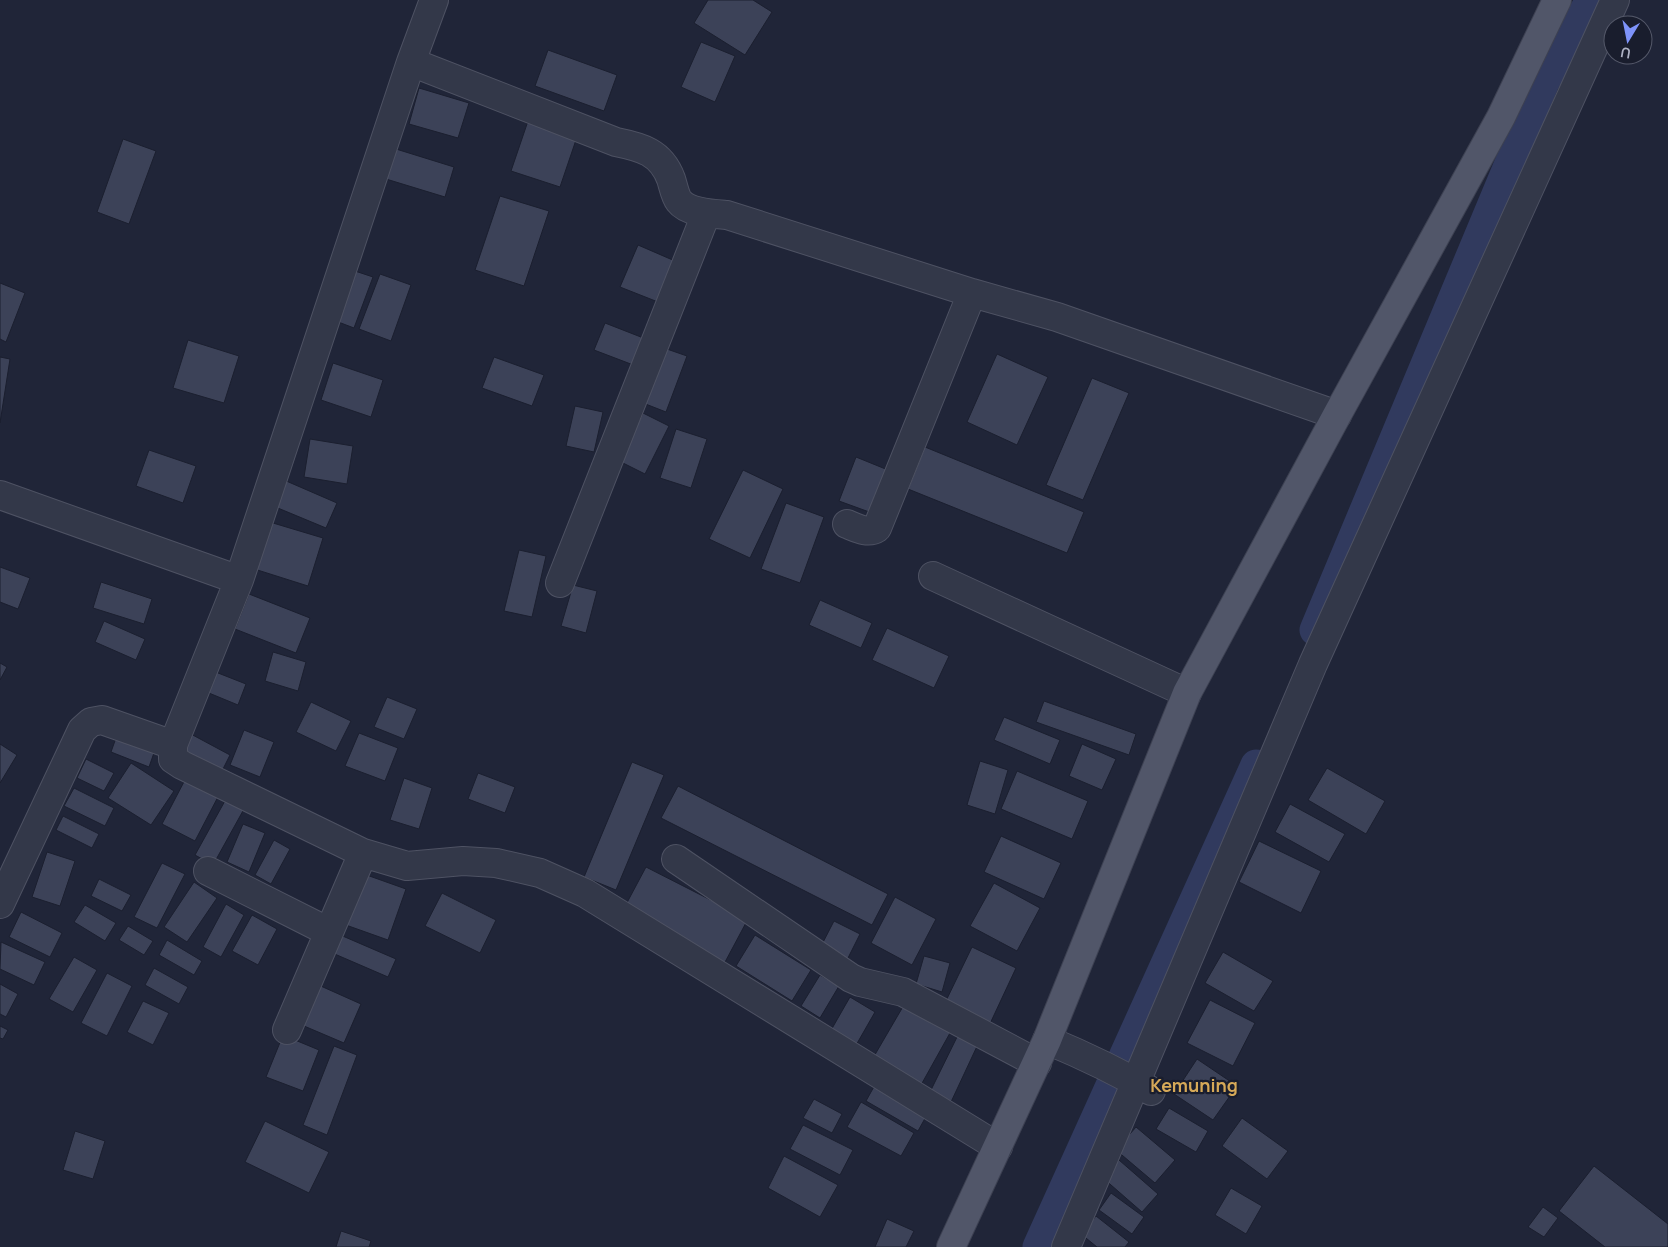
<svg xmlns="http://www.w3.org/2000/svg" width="1668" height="1247" viewBox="0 0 1668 1247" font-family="Manrope,sans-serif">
<rect width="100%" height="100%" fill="#202538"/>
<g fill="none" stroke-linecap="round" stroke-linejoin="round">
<path stroke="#313a5e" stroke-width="31" d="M1315,630L1544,82L1591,0
M1038,1247L1256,765"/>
</g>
<path fill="#3c4258" stroke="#1b1f2f" d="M708,0H753L772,12L745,55L694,23Z
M701,42L735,56L715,102L681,87Z
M548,50L617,75L604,111L535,86Z
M419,88L469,103L458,138L409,124Z
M528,121L577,137L560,187L511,171Z
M123,139L156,151L129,224L97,212Z
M396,149L454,167L445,197L386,179Z
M500,196L549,211L524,286L475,270Z
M638,245L675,261L658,302L620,287Z
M352,270L373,277L354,328L333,320Z
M380,274L411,285L391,341L359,329Z
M0,283L25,293L6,342L0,339Z
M605,323L646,339L636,366L594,350Z
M188,340L239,356L224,403L173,388Z
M664,348L687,356L666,412L643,403Z
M997,354L1048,377L1017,445L967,422Z
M0,357L10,359L0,423Z
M494,357L544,375L532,406L482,388Z
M333,363L383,380L371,417L321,400Z
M1092,378L1129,393L1083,500L1046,485Z
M575,406L603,412L594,452L566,446Z
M643,413L669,426L645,474L619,461Z
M676,429L707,439L691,488L660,478Z
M310,439L353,446L347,484L304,477Z
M925,447L1084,512L1067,553L908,489Z
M149,450L196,466L183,503L136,486Z
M856,457L888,470L872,513L839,501Z
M743,470L783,489L750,558L709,539Z
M284,480L337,503L326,528L273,506Z
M786,503L824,517L800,583L761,569Z
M263,520L323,538L308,586L248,567Z
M519,550L546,556L532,617L504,611Z
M0,567L30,578L18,609L0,602Z
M101,582L152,599L144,624L93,608Z
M573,585L597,591L586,633L561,626Z
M249,594L310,618L296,653L235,629Z
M820,600L872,623L861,648L809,625Z
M104,621L145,639L136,660L95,642Z
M887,628L949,656L934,688L872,660Z
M273,652L306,662L298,691L265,681Z
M0,663L7,667L0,680Z
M213,671L246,684L238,705L204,691Z
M387,697L417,709L404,739L374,727Z
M1044,701L1136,734L1129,755L1036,722Z
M311,702L351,721L336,751L296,732Z
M1004,717L1060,740L1050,764L994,740Z
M244,730L274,742L260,777L230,765Z
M189,733L230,755L222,771L180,749Z
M359,733L398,748L385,781L345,766Z
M117,735L155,750L149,767L111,752Z
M0,744L17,755L0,783Z
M1082,744L1116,759L1102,790L1069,776Z
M86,759L114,773L104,791L77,778Z
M980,761L1008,770L995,814L967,805Z
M632,762L664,775L616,890L584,877Z
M131,763L174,791L151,825L108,798Z
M1327,768L1385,801L1366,834L1308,800Z
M1017,771L1088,801L1072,839L1001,809Z
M478,773L515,787L505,813L468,799Z
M187,776L220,793L195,841L162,824Z
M404,778L432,788L419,829L390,820Z
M678,786L888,894L872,925L661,818Z
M74,788L114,808L105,826L64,806Z
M226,799L244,809L213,865L195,855Z
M1290,804L1345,834L1329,862L1275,832Z
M63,816L99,834L92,848L56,830Z
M243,824L265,833L249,872L227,862Z
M1001,836L1061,863L1044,899L984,872Z
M274,840L290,849L271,884L255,875Z
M1259,841L1321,871L1301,913L1239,882Z
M47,852L75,861L60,906L32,897Z
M162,863L185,874L157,928L134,917Z
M646,867L748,919L724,964L622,912Z
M361,873L406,889L388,940L343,924Z
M99,879L131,895L122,911L91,896Z
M194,882L217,898L187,942L164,927Z
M994,883L1040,908L1017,951L970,926Z
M442,893L496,920L480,953L425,926Z
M895,897L936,919L912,965L871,943Z
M226,904L244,915L221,957L203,947Z
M85,905L116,923L105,941L74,922Z
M21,912L62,933L50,957L9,937Z
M252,915L277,929L258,965L232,951Z
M834,921L860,934L844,966L818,952Z
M128,926L153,941L144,955L119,940Z
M338,934L396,959L388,977L330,952Z
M755,935L811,970L792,1001L736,966Z
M167,940L202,961L194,975L159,955Z
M1,942L45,962L34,985L0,969Z
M972,947L1016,968L988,1028L943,1007Z
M1223,952L1273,981L1254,1011L1205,983Z
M924,956L950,963L942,992L916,984Z
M74,957L97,970L73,1012L49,999Z
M154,968L188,987L179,1004L145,985Z
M107,973L132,986L107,1036L81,1023Z
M820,975L839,986L820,1018L801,1006Z
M314,983L361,1004L344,1043L297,1023Z
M0,984L18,994L6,1017L0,1014Z
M850,997L875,1012L855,1047L830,1032Z
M908,998L955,1024L921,1085L873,1058Z
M1210,1000L1255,1023L1233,1066L1187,1043Z
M143,1001L169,1013L153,1045L127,1032Z
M0,1026L8,1030L3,1039L0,1038Z
M959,1033L979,1042L951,1102L930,1092Z
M283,1035L319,1050L303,1091L266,1077Z
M334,1046L357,1055L327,1135L303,1125Z
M1197,1059L1237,1086L1213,1120L1174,1094Z
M876,1083L928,1113L918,1131L866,1101Z
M814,1099L842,1114L832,1133L803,1118Z
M861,1102L914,1133L901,1156L847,1127Z
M1169,1108L1208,1131L1196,1152L1156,1129Z
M1242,1118L1288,1151L1267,1179L1222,1146Z
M265,1121L329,1152L309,1193L245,1162Z
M803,1125L853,1150L840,1175L790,1149Z
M1136,1127L1175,1160L1155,1183L1116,1150Z
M75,1131L105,1141L93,1179L63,1170Z
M784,1156L838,1185L820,1217L768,1188Z
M1119,1160L1158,1194L1142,1212L1103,1178Z
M1594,1166L1668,1224V1247H1605L1559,1211Z
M1231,1188L1262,1206L1246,1234L1215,1215Z
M1111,1193L1144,1217L1132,1234L1099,1210Z
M1543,1207L1558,1218L1544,1237L1528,1227Z
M1096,1216L1129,1242L1125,1247H1097L1081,1234Z
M887,1219L914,1231L906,1247H875Z
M341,1231L371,1241L369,1247H336Z"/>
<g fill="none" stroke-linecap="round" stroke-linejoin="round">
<g stroke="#4e5263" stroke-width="30">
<path id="minor" d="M434,0L411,62L239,580L173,745V759L182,765L363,853L407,866L463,861L496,863L540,873L585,893L998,1147
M411,62L616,142C641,147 661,152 671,179C673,185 675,196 679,201C688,213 714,214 727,215L972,293L1057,317L1337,415
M0,495L239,580
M847,524C857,528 868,534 877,528L972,293
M933,576L1187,693
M560,583L706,214
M676,859L851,978L860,982L903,992L1037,1063
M208,871L329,932
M0,904L82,730L91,722L102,720L173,745
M287,1030L363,853
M1047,1040C1083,1055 1117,1071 1151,1091
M1066,1247L1313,664L1615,0"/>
</g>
<g stroke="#3d4152" stroke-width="30">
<path id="major" d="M951,1247L1047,1040L1187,693L1337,415L1501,117L1557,0"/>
</g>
<use href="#minor" stroke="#333849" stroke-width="28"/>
<use href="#major" stroke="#515669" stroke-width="28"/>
</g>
<g text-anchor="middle" stroke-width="4.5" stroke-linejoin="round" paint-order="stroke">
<g font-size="18" font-weight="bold" fill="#d6a958" stroke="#191d2d">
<text x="1194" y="1092">Kemuning</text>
</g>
</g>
<g transform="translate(1628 40) rotate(190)"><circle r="24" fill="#191d2d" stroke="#55596a"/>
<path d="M0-4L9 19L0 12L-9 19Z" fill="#7e93fa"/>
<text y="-8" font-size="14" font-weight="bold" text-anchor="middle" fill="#aeb2c5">U</text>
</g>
</svg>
